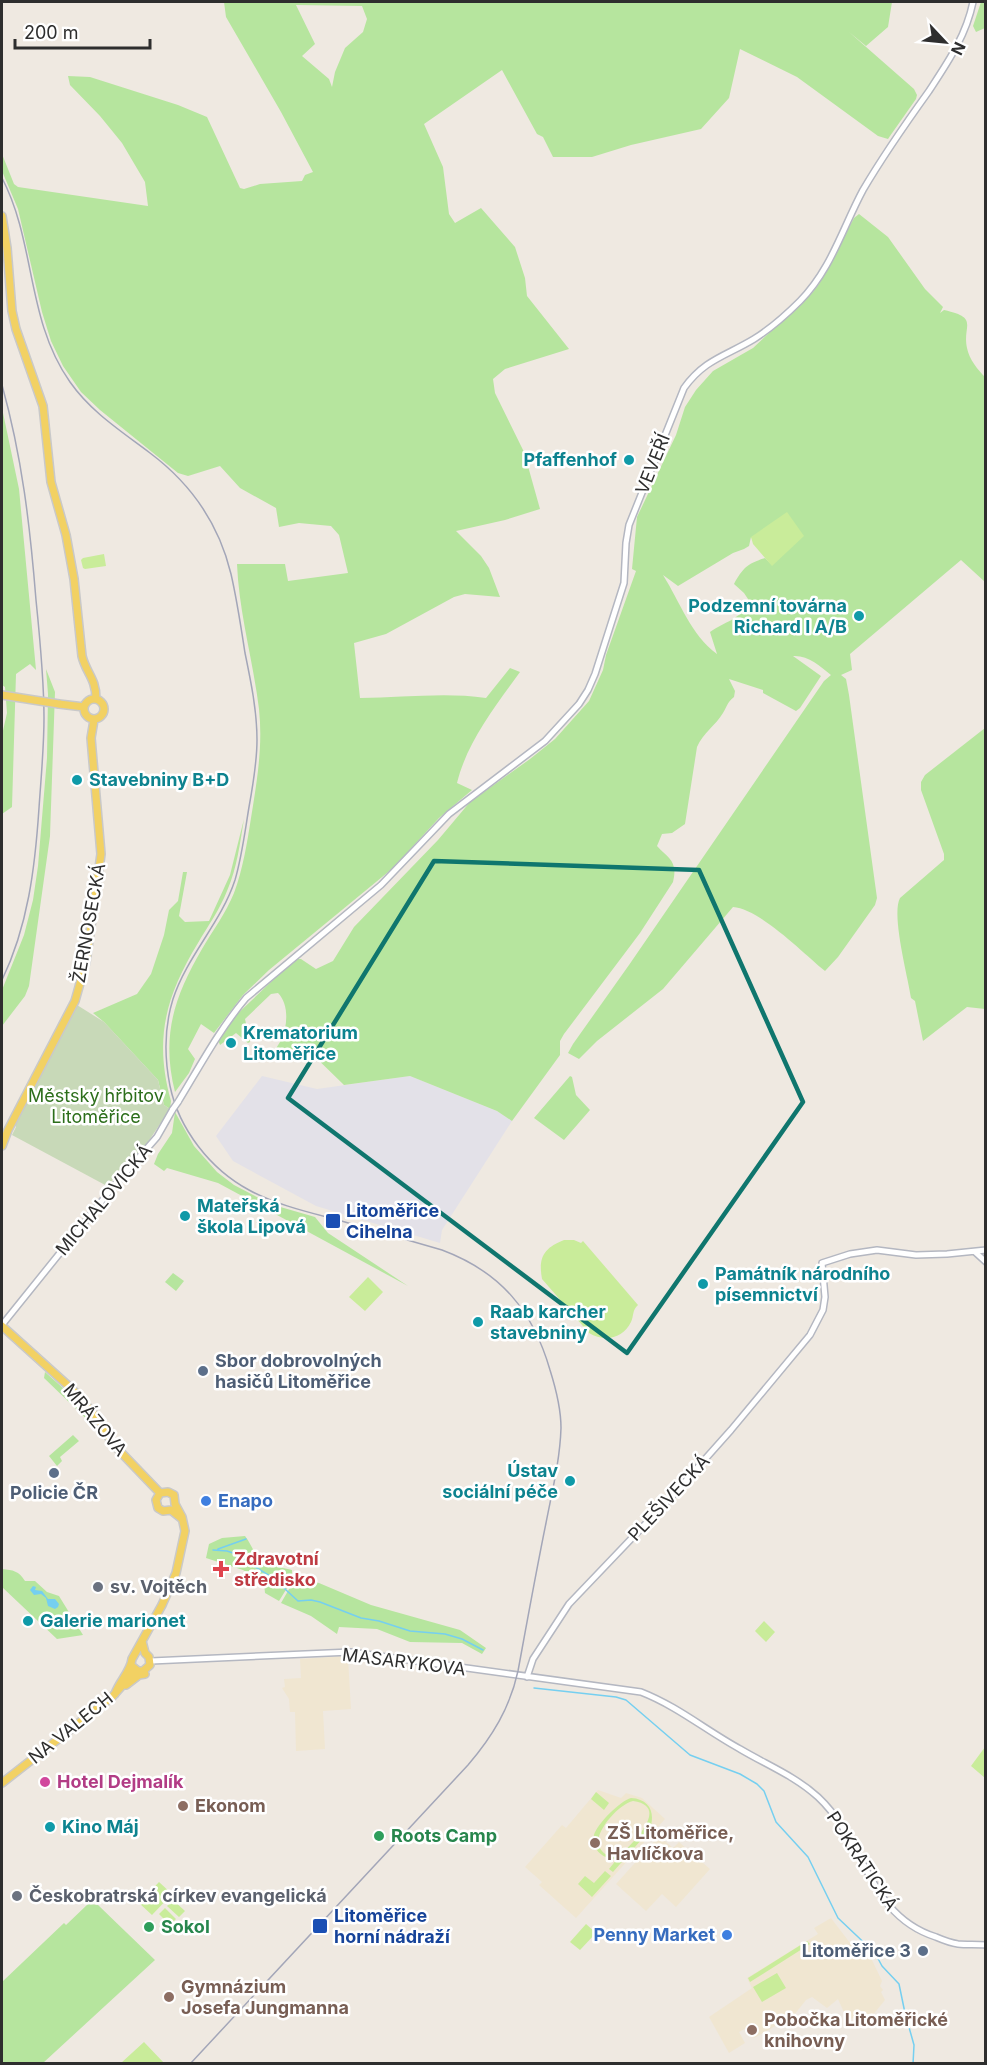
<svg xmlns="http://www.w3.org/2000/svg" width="987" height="2065" viewBox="0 0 987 2065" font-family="Inter,sans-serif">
<rect width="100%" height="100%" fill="#efe9e1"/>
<path fill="#e3e1e8" d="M262,1076L317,1089L410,1076L497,1111L512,1121L442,1230L440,1243L316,1206L233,1161L216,1136Z"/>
<path fill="#f0e6d1" d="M346,1656L348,1658L351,1709L323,1711L325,1749L296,1751L295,1712H290L289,1699L282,1688L285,1687L284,1679L301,1678L300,1659Z
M598,1790L621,1798L626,1793L642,1798L665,1819L576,1918L539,1885L542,1882L525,1867L562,1825L566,1828Z
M659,1836L673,1848L679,1842L710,1869L676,1907L662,1894L646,1911L616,1884Z
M831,1918L850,1943L872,1960L882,1981L880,1986L883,1990L881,1992L885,2000L872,2016L847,2019L838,1999L827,2008L812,1997L806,2000L794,2015L786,2020L782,2015L776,2019L779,2024L754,2038L748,2027L739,2032L745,2043L729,2053L709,2017L752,1988L747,1978L818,1934L814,1928Z"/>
<path fill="#b6e59e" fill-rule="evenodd" d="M224,2H892L888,27L866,46L849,32L914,89L917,95L916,99L890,136L888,139L878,136L797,77L740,49L729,98L701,129L631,145L592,157H553L543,137L537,134L502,70L424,124L443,167L449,214L455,223L481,208L515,247L525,278L527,296L569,349L505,369L493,379L495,393L524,452L540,509L505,520L456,531L481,556L489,568L500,597L465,594L454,597L386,634L354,643L360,698C401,698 444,692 486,698L510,668L520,672C495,707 467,742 457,783L472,790L439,818L393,868L269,970L243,995L214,1033L201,1024L188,1049L195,1059L189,1073L175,1092C161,1036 174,997 202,949C213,930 226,913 234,893C243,869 247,843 251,818C257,781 263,746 259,709C253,660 239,613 237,564H285L288,581L348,573L339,535L331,526L299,523L279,527L276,508L240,488L220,466L188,476L178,473L100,410L81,392L63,366L51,341L42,312L18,209L2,171V154L14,184L18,187L148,206L145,182L122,143L100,116L70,85L68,76L90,77L178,105L207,117L240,188L244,189L260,184L302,181L305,175L313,172L281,112L226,17ZM296,5L362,6L367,19L363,32L345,48L335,72L332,87L329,79L302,56L315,44Z
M981,2H985V28L976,32L973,26Z
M859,214L888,237L925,289L943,307L940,313L944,310C980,318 962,325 967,348C969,359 978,370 985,377V582L961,560L850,654L852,670L841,675L846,679L849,695L877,898L875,905L838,957L825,971C803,953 760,909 733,907L663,989L597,1041L579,1059L568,1053L573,1044L629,965L824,681L831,675C820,666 808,655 793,656L821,676L800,708L796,711L763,693V690L729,679L735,691L734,697C726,704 728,705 723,713C716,725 703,733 697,747L685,824L672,833L662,834L657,846C669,859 678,861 673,882L640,933L564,1034L560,1041V1055L512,1121L497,1111L410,1076L344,1085L306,1048C294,1052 284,1063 272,1057C274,1050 278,1046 281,1040C288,1026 289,1004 278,993L271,994L245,1019L250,1042L248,1043L236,1033L220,1045L218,1040L232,1019L295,959H301L316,969L333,961L354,927L438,840L470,802L530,759L555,739L589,701L603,670L606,655L636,571L632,569L637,517L676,435L685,407L696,390L713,371L753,348L812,293L819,284L854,218ZM751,537L772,565L765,558C747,564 743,568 734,584L744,593L750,602C741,619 724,622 710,632L717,654C691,635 680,602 663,575L678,586L733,553L744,549L749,546Z
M2,408L19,489L36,670L30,664L16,674L12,807L2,814V735L7,713L5,687L2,685Z
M46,669L55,692L50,836L29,986L25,996L2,1026V990L24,935L33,900L38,866L47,758L48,694Z
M985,728V1009L967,1007L923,1041L915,1001L911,998C908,977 891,915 900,898L944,860V854L921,790V782L925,775Z
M244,819C240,843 237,868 227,891C220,909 208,926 198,943C165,997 154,1040 171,1101L170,1109L164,1105L158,1080L104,1022L93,1013L137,994L151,974L164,935L169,910L178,901L183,872H187L179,916L185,922L209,921L230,875Z
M570,1076L572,1077L576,1095L590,1110L564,1140L534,1118Z
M175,1112L194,1146L217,1172L234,1185L270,1204L315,1217L328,1233L408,1286L218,1183L167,1168L164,1171L154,1164L158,1154L172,1133Z
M173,1273L184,1281L176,1291L165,1282Z
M45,1372L64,1389L101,1430L102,1434L44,1378Z
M73,1435L79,1441L60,1457L62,1461L57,1466L49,1456Z
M245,1536C250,1542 253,1551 258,1557C266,1566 281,1567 292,1570V1580L279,1601L265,1593L264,1583L243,1570L206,1558L209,1544L222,1538Z
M2,1569C13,1570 19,1571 25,1581H35L47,1592L59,1596L83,1635L57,1639L2,1587Z
M296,1577L319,1583L371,1605L460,1630L486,1648L482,1654L462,1643L410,1642L377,1629L339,1627L337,1634L311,1616L281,1603Z
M88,1904L98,1905L155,1960L43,2063H2V1982L64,1923L66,1925Z"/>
<path fill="#c8d9b8" d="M77,1005L104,1022L158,1080L164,1105L170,1109L146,1145L107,1186L12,1135L16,1127L15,1124Z"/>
<path fill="#c9ec9a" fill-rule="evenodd" d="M787,512L804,536L772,566L753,544L751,537Z
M104,554L106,566L85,569L83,568L81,560L83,558Z
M564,1240H574L581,1243L583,1241L638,1305C632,1310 634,1316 631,1322C623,1339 604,1342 589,1333L542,1279C538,1257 544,1248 564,1240Z
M368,1277L383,1292L365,1311L349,1297Z
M764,1621L775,1632L766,1642L755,1631Z
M985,1747V1778L971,1766Z
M596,1792L609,1803L604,1810L591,1799Z
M631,1798C651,1799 656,1815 649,1831L613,1872L609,1869L617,1859C604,1860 591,1850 594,1835C597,1824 620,1801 631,1798ZM633,1801C662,1805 646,1827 635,1840C624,1852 610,1867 598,1845C596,1830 619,1804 633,1801Z
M605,1871L611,1876L592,1897L578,1884L585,1876L594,1883Z
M159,1882L172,1894L152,1915L139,1903Z
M173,1900L185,1911L179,1917L167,1906Z
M165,1908L176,1919L170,1925L159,1914Z
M586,1924L596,1933L580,1950L570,1942Z
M807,1941L810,1944L750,1982L748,1978Z
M777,1973L786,1988L762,2002L753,1987Z
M144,2042L164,2063H121Z"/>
<path fill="#75cff0" d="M33,1586L36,1587L35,1590L42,1591L48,1599H55L59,1604L58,1607L55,1609L48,1606L46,1598L41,1594L34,1595L30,1590Z"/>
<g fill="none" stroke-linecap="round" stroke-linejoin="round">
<path stroke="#75cff0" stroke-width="1.5" d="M218,1549L246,1539
M213,1550L227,1551L233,1553L273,1578L298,1601L311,1600L320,1602L361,1618L379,1621L410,1631L445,1634L462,1639L483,1650
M534,1688L616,1697L626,1700L690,1755L740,1774L757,1784L764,1791L776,1822L808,1857L838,1918L875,1953L882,1966L899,1984L905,2013L914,2045L913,2064"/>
<g stroke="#b4b7c1" stroke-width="8">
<path id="minor" d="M178,1102C200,1066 219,1030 246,998L381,885L449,814L545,741L579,704L588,690L595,674L624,583L626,543L629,525L684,388C705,359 726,356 754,339C770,329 787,314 800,301C831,270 843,227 863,190C883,156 906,123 929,91C948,62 966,36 973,2
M975,1252L986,1262
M2,1325L113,1187L157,1137L173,1109
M151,1661L351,1652L641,1692C677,1706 707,1731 740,1749C767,1765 795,1776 818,1797C867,1843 867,1915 936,1937C943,1940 951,1943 958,1944C967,1945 976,1944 986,1945
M527,1677L533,1659L569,1604L674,1494L731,1430L810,1335L823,1310L825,1297L822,1263L850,1254L877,1250L916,1255L947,1254L986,1250"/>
</g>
<g stroke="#c9c9c9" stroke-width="10">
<path id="major" d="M2,216L7,248L12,311L16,329L43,406L51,482L66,535L74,579L82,656C86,673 96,678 96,699
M84 709a10 10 0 1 1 20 0a10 10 0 1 1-20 0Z
M59,704L84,707
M2,1146L8,1130L75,1001L86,962L101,854L91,738L94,720
M2,1326L73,1390L99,1420L112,1443L160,1493
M160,1493L156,1500L158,1508L163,1511L171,1510L181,1518
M133,1667L138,1671H143L150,1665L149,1657L145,1653L142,1641
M126,1685L139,1675L145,1674
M115,1694C119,1682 131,1671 132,1659L162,1605L176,1573L185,1531L182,1517L175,1504L174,1495L168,1492L160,1493
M2,1783L112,1697L136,1670"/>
</g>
<use href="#minor" stroke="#fff" stroke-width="5"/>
<use href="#major" stroke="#f2d163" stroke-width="7"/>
<path stroke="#a3a6b8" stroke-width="1.5" d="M2,178C36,243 26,320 70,382C91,412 121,431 150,453C190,483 219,524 231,574C237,600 241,627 245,653C251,682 257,711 257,740C257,763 253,785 249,807C245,831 242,856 235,880C221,923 187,956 173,999C164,1028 164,1056 170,1086C179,1129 210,1169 249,1190C277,1205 308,1212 338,1220C373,1230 408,1240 442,1250C501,1272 533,1311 550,1370C556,1389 561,1408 561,1428C560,1460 552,1492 546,1523C536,1572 527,1622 518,1671C510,1708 492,1737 468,1765L190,2064
M2,385C22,457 30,525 36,600C40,639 44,678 44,718C44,748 41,778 39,808C35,868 28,926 2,980"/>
<g stroke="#b4b7c1" stroke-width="8" stroke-linecap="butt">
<path id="minor-bridge" d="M173,1109L178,1102"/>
</g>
<g stroke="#c9c9c9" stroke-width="10" stroke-linecap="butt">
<path id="major-bridge" d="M2,695L59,704"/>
</g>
<use href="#minor-bridge" stroke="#fff" stroke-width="5"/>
<use href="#major-bridge" stroke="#f2d163" stroke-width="7"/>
</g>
<path fill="none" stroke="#0f766e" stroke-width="4.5" stroke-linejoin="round" d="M434,861L699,870L803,1102L627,1353L288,1098Z"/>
<g fill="#0f9aa8" stroke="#fff" stroke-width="2">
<circle cx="629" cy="460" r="6"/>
<circle cx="859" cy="616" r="6"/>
<circle cx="77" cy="780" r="6"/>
<circle cx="231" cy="1043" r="6"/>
<circle cx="185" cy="1216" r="6"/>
<circle cx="703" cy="1284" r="6"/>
<circle cx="478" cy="1322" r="6"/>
<circle cx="570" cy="1481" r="6"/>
<circle cx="28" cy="1621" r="6"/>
<circle cx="50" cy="1827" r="6"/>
</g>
<g fill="#1a4fb4" stroke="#fff" stroke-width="2">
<rect x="325" y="1213" width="16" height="16" rx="3"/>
<rect x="312" y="1918" width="16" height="16" rx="3"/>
</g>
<g fill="#5c6f8a" stroke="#fff" stroke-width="2">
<circle cx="203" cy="1371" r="6"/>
<circle cx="54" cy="1473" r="6"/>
<circle cx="923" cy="1951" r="6"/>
</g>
<g fill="#3f7fe0" stroke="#fff" stroke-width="2">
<circle cx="206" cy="1501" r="6"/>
<circle cx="727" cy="1935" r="6"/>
</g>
<path fill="#e0444e" stroke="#fff" stroke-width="2" d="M218 1560h6v6h6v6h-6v6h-6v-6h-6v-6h6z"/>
<g fill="#6b7280" stroke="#fff" stroke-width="2">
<circle cx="98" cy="1587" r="6"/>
<circle cx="17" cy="1896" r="6"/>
</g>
<circle fill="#d1479c" stroke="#fff" stroke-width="2" cx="45" cy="1782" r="6"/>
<g fill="#8d6e63" stroke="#fff" stroke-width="2">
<circle cx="183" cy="1806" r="6"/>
<circle cx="595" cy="1843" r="6"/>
<circle cx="169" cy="1997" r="6"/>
<circle cx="752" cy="2030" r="6"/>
</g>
<g fill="#2e9e5b" stroke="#fff" stroke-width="2">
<circle cx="379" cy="1836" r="6"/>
<circle cx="149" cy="1927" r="6"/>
</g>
<g text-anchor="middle" stroke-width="5" stroke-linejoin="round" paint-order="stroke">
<g font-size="18" font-weight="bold" fill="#0d838f" stroke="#fff" text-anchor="start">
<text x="617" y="466" text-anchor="end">Pfaffenhof</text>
<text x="847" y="612" text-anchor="end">Podzemní továrna<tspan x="847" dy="21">Richard I A/B</tspan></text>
<text x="89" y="786">Stavebniny B+D</text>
<text x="243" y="1039">Krematorium<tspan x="243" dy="21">Litoměřice</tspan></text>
<text x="197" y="1212">Mateřská<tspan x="197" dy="21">škola Lipová</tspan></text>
<text x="715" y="1280">Památník národního<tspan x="715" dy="21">písemnictví</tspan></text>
<text x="490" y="1318">Raab karcher<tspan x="490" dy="21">stavebniny</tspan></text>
<text x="558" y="1477" text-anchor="end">Ústav<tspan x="558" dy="21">sociální péče</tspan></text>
<text x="40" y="1627">Galerie marionet</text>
<text x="62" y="1833">Kino Máj</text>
</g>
<g font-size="18" fill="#2e2e2e" stroke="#fff">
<text transform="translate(653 464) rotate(-68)" y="6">VEVEŘÍ</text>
<text transform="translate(89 923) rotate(-80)" y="6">ŽERNOSECKÁ</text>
<text transform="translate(104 1200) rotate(-50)" y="6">MICHALOVICKÁ</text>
<text transform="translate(95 1420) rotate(50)" y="6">MRÁZOVA</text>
<text transform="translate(669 1498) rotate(-47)" y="6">PLEŠIVECKÁ</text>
<text transform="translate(404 1662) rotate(7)" y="6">MASARYKOVA</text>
<text transform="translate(71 1728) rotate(-39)" y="6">NA VALECH</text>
<text transform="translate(862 1861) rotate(57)" y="6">POKRATICKÁ</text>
</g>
<g font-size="18" fill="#2c6e1b" stroke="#fff">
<text x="96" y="1102">Městský hřbitov<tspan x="96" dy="21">Litoměřice</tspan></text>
</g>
<g font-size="18" font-weight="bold" fill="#164399" stroke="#fff" text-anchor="start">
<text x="346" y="1217">Litoměřice<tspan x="346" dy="21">Cihelna</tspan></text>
<text x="334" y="1922">Litoměřice<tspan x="334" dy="21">horní nádraží</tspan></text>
</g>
<g font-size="18" font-weight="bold" fill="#4e5e75" stroke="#fff" text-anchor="start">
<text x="215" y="1367">Sbor dobrovolných<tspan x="215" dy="21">hasičů Litoměřice</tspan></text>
<text x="54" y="1499" text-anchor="middle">Policie ČR</text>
<text x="911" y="1957" text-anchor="end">Litoměřice 3</text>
</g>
<g font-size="18" font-weight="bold" fill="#366cbe" stroke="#fff" text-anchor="start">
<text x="218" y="1507">Enapo</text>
<text x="715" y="1941" text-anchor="end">Penny Market</text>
</g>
<g font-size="18" font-weight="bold" fill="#be3a42" stroke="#fff" text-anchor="start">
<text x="234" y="1565">Zdravotní<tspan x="234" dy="21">středisko</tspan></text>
</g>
<g font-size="18" font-weight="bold" fill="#5b616d" stroke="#fff" text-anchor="start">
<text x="110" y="1593">sv. Vojtěch</text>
<text x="29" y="1902">Českobratrská církev evangelická</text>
</g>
<g font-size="18" font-weight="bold" fill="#b23c85" stroke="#fff" text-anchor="start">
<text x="57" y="1788">Hotel Dejmalík</text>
</g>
<g font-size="18" font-weight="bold" fill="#785e54" stroke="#fff" text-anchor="start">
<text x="195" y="1812">Ekonom</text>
<text x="607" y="1839">ZŠ Litoměřice,<tspan x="607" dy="21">Havlíčkova</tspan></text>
<text x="181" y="1993">Gymnázium<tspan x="181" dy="21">Josefa Jungmanna</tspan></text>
<text x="764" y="2026">Pobočka Litoměřické<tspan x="764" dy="21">knihovny</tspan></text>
</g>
<g font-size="18" font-weight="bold" fill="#27864d" stroke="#fff" text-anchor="start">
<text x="391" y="1842">Roots Camp</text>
<text x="161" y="1933">Sokol</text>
</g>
</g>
<rect width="987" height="2065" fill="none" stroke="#2e2e2e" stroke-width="6"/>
<g transform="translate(945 42) rotate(116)" stroke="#ffffff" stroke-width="4.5" paint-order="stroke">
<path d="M0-4.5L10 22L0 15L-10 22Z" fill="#2e2e2e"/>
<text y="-9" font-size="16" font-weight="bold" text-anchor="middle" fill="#2e2e2e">N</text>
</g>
<path d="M15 39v9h135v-9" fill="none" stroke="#2e2e2e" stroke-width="3"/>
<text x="24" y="39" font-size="18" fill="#2e2e2e" stroke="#ffffff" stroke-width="4.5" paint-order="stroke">200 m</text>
</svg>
